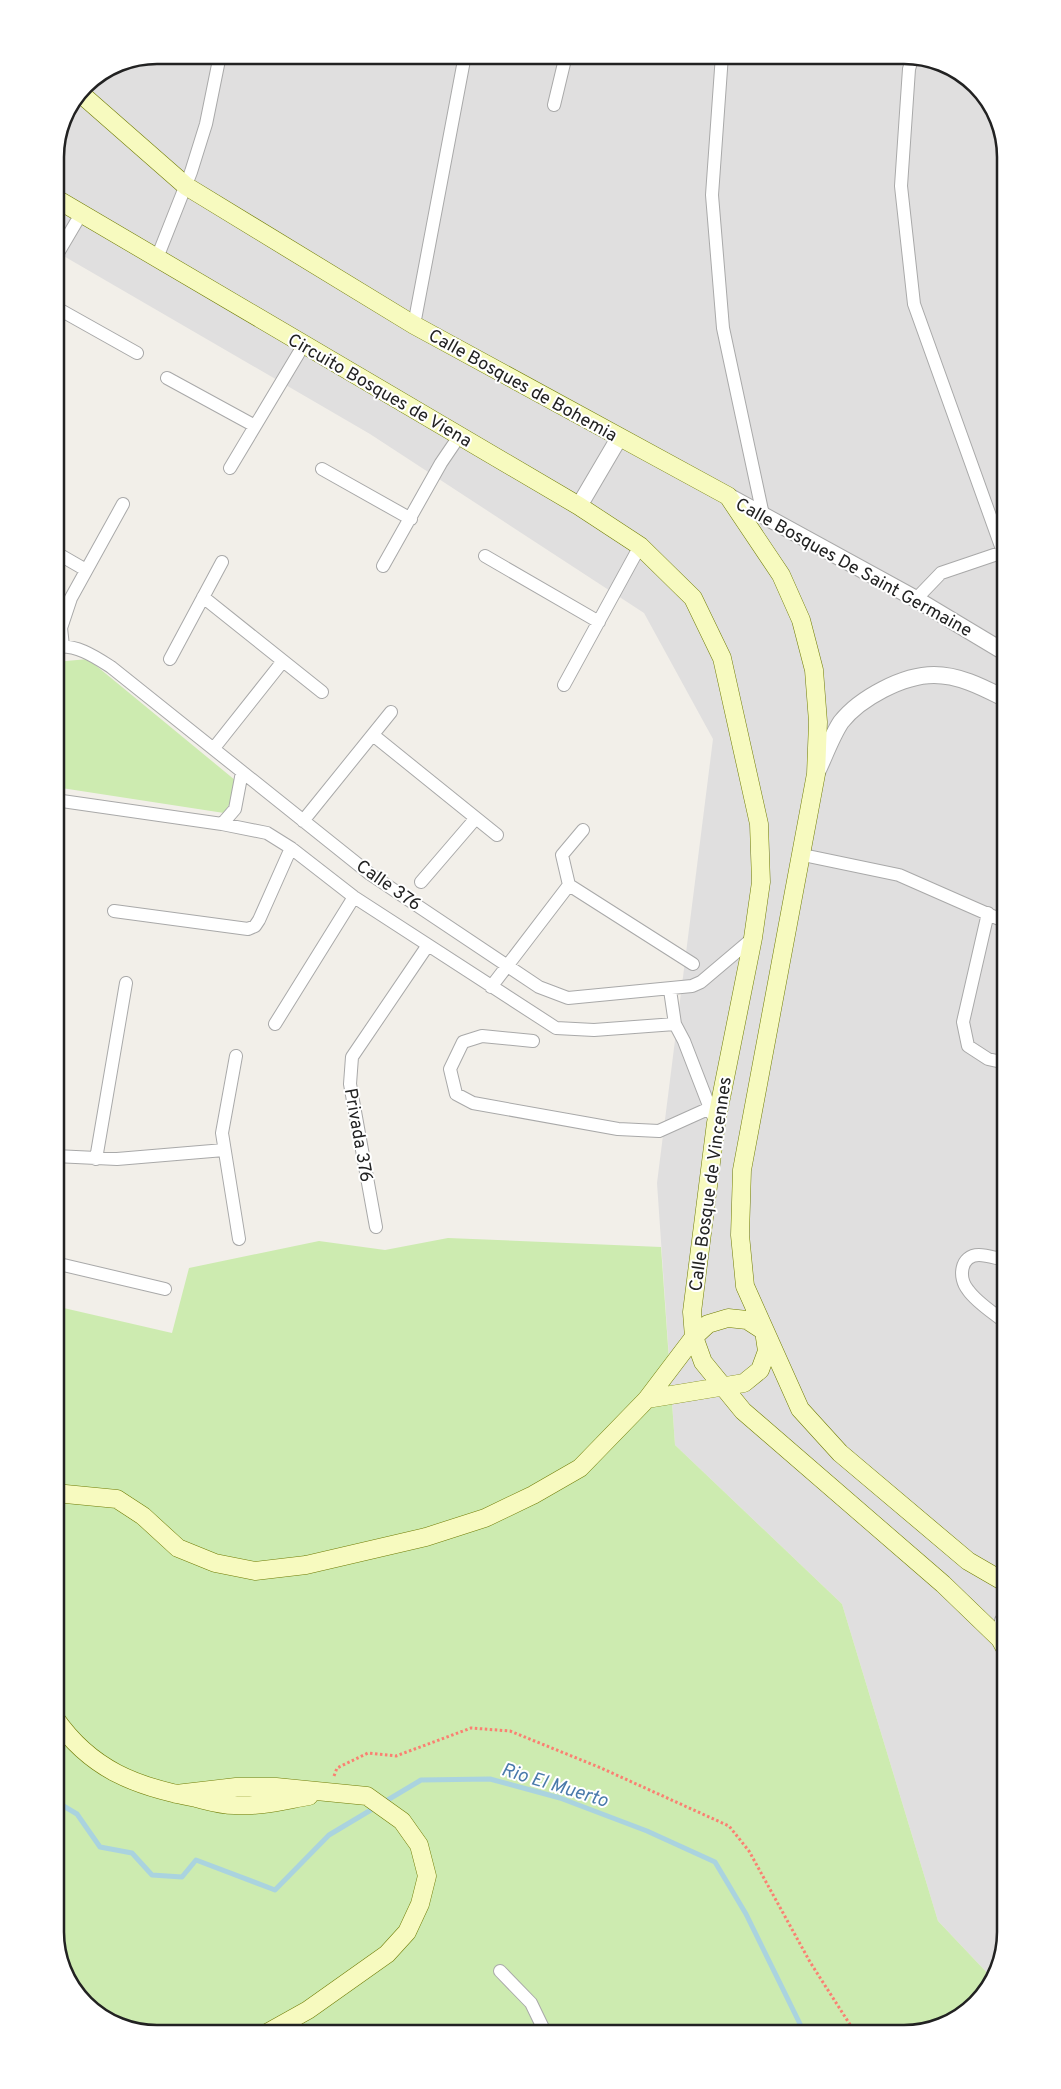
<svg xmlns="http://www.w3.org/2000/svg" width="1061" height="2089" viewBox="0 0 1061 2089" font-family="Overpass,sans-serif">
<rect width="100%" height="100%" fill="#f2efe9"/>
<path fill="#e0dfdf" d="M157,55H911L966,76L998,118L1006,157V1932L992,1978L938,1921L842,1604L675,1445L657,1183L713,739L644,613L370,434L55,251V151L63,118L85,85L118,63Z"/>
<path fill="#cdebb0" d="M88,659L241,785L224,813L55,787V662Z
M448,1238L661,1247L675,1445L842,1604L938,1921L992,1978L989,1989L943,2026L904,2034H151L95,2013L63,1971L55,1932V1306L172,1333L189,1268L319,1241L385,1250Z"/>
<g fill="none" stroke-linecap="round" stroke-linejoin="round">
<path stroke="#aad3df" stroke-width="5" d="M55,1801L77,1814L100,1847L132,1853L152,1875L182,1877L196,1860L275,1890L329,1835L421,1780L490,1779L560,1798L647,1831L715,1862L746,1914L805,2034"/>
<g stroke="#a9a9a9" stroke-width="14">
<path id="minor" d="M722,55L712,195L723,328L763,515
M913,56L909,69L901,186L914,304L1003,552
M554,105L566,55
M55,258L81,214
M157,258L191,172L206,124L220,55
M55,307L137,353
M414,325L465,55
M167,378L255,426
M230,468L303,346
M322,469L411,519
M55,556L60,555L86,570
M485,556L599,622
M383,566L441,463L460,435
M203,597L322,692
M916,599L941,573L1006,551
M63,646L61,628L71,598L123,504
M55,647C76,644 94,656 111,667L370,874L539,987L568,998L692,986L701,982L753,938
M170,659L222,562
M564,685L640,546
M373,735L497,835
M214,748L283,661
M55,800L222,824L267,833L291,848L354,897L556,1028L594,1030L675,1024
M303,821L391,712
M222,824L235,809L242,772
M583,830L562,855L569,885L693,964
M803,855L899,875L1006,922
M421,882L476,818
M114,911L248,929L255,926L259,920L291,848
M988,913L963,1022L968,1046L988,1059L1006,1063
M491,987L569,885
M670,990L675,1024L684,1041L713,1116
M275,1024L354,897
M533,1041L482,1036L463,1042L450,1069L456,1094L473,1103L618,1129L659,1131L710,1108
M236,1056L222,1133L239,1239
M55,1156L117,1159L224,1150
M96,1159L126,983
M376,1227L350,1084L352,1057L428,945
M55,1263L165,1289
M1006,1323C994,1313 977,1303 968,1290C958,1278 960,1255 979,1255C988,1255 998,1259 1006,1260
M500,1971L531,2003L546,2034"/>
</g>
<g stroke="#a9a9a9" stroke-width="18">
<path id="tertiary" d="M728,496L916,599L1006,653
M579,506L619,438
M816,774C824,758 831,737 841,722C860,698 903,675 934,675C960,675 984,688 1006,699
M1000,1639L1003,1621L1006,1617"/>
</g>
<g stroke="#707d05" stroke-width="19">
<path id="secondary" d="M80,93L186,186L414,325L728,496L781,575L801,620L814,670L818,722L816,774L742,1170L740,1235L745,1286L800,1409L840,1453L968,1561L1006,1583
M55,198L579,506L640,546L693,598L722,658L759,824L761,882L753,938L716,1123L692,1312L694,1337L703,1362L743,1411L943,1584L1000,1639L1006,1650
M55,1493L117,1499L143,1516L178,1548L215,1563L255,1571L306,1565L426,1537L485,1518L533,1495L580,1468L647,1399L694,1337L708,1324L728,1318L747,1320L764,1331L767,1351L760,1370L744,1383L647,1399
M55,1718C91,1770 137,1787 196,1798C208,1801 221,1805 234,1805C259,1807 285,1800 309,1796
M176,1794L236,1787H276L367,1796L402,1821L419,1845L427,1876L420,1904L407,1932L387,1954L308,2010L265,2034"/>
</g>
<path stroke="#fa8072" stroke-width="3" stroke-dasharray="2.5 2.5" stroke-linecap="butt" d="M334,1776L337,1768L368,1753L396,1756L471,1728L510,1731L601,1768L729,1826L749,1851L810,1962L856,2034"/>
<use href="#minor" stroke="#fff" stroke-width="12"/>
<use href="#tertiary" stroke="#fff" stroke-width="16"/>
<use href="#secondary" stroke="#f7fabf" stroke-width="18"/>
</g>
<g text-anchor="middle" stroke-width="4" stroke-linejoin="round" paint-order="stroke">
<g font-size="18" fill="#222" stroke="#fff">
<text transform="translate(523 385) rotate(29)" y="6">Calle Bosques de Bohemia</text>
<text transform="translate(380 390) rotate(30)" y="6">Circuito Bosques de Viena</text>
<text transform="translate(854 567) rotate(29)" y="6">Calle Bosques De Saint Germaine</text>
<text transform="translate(389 885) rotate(35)" y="6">Calle 376</text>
<text transform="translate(359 1135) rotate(80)" y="6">Privada 376</text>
<text transform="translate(710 1184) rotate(-82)" y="6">Calle Bosque de Vincennes</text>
</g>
<g font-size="19" font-style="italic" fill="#4a7aab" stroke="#fff">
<text transform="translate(555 1784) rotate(17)" y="7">Rio El Muerto</text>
</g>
</g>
<path d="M0 0H1061V2089H0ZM157 64H904A93 93 0 0 1 997 157V1932A93 93 0 0 1 904 2025H157A93 93 0 0 1 64 1932V157A93 93 0 0 1 157 64Z" fill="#fff" fill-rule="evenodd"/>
<path fill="none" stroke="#222" stroke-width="2.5" d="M157 64H904A93 93 0 0 1 997 157V1932A93 93 0 0 1 904 2025H157A93 93 0 0 1 64 1932V157A93 93 0 0 1 157 64Z"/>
</svg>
